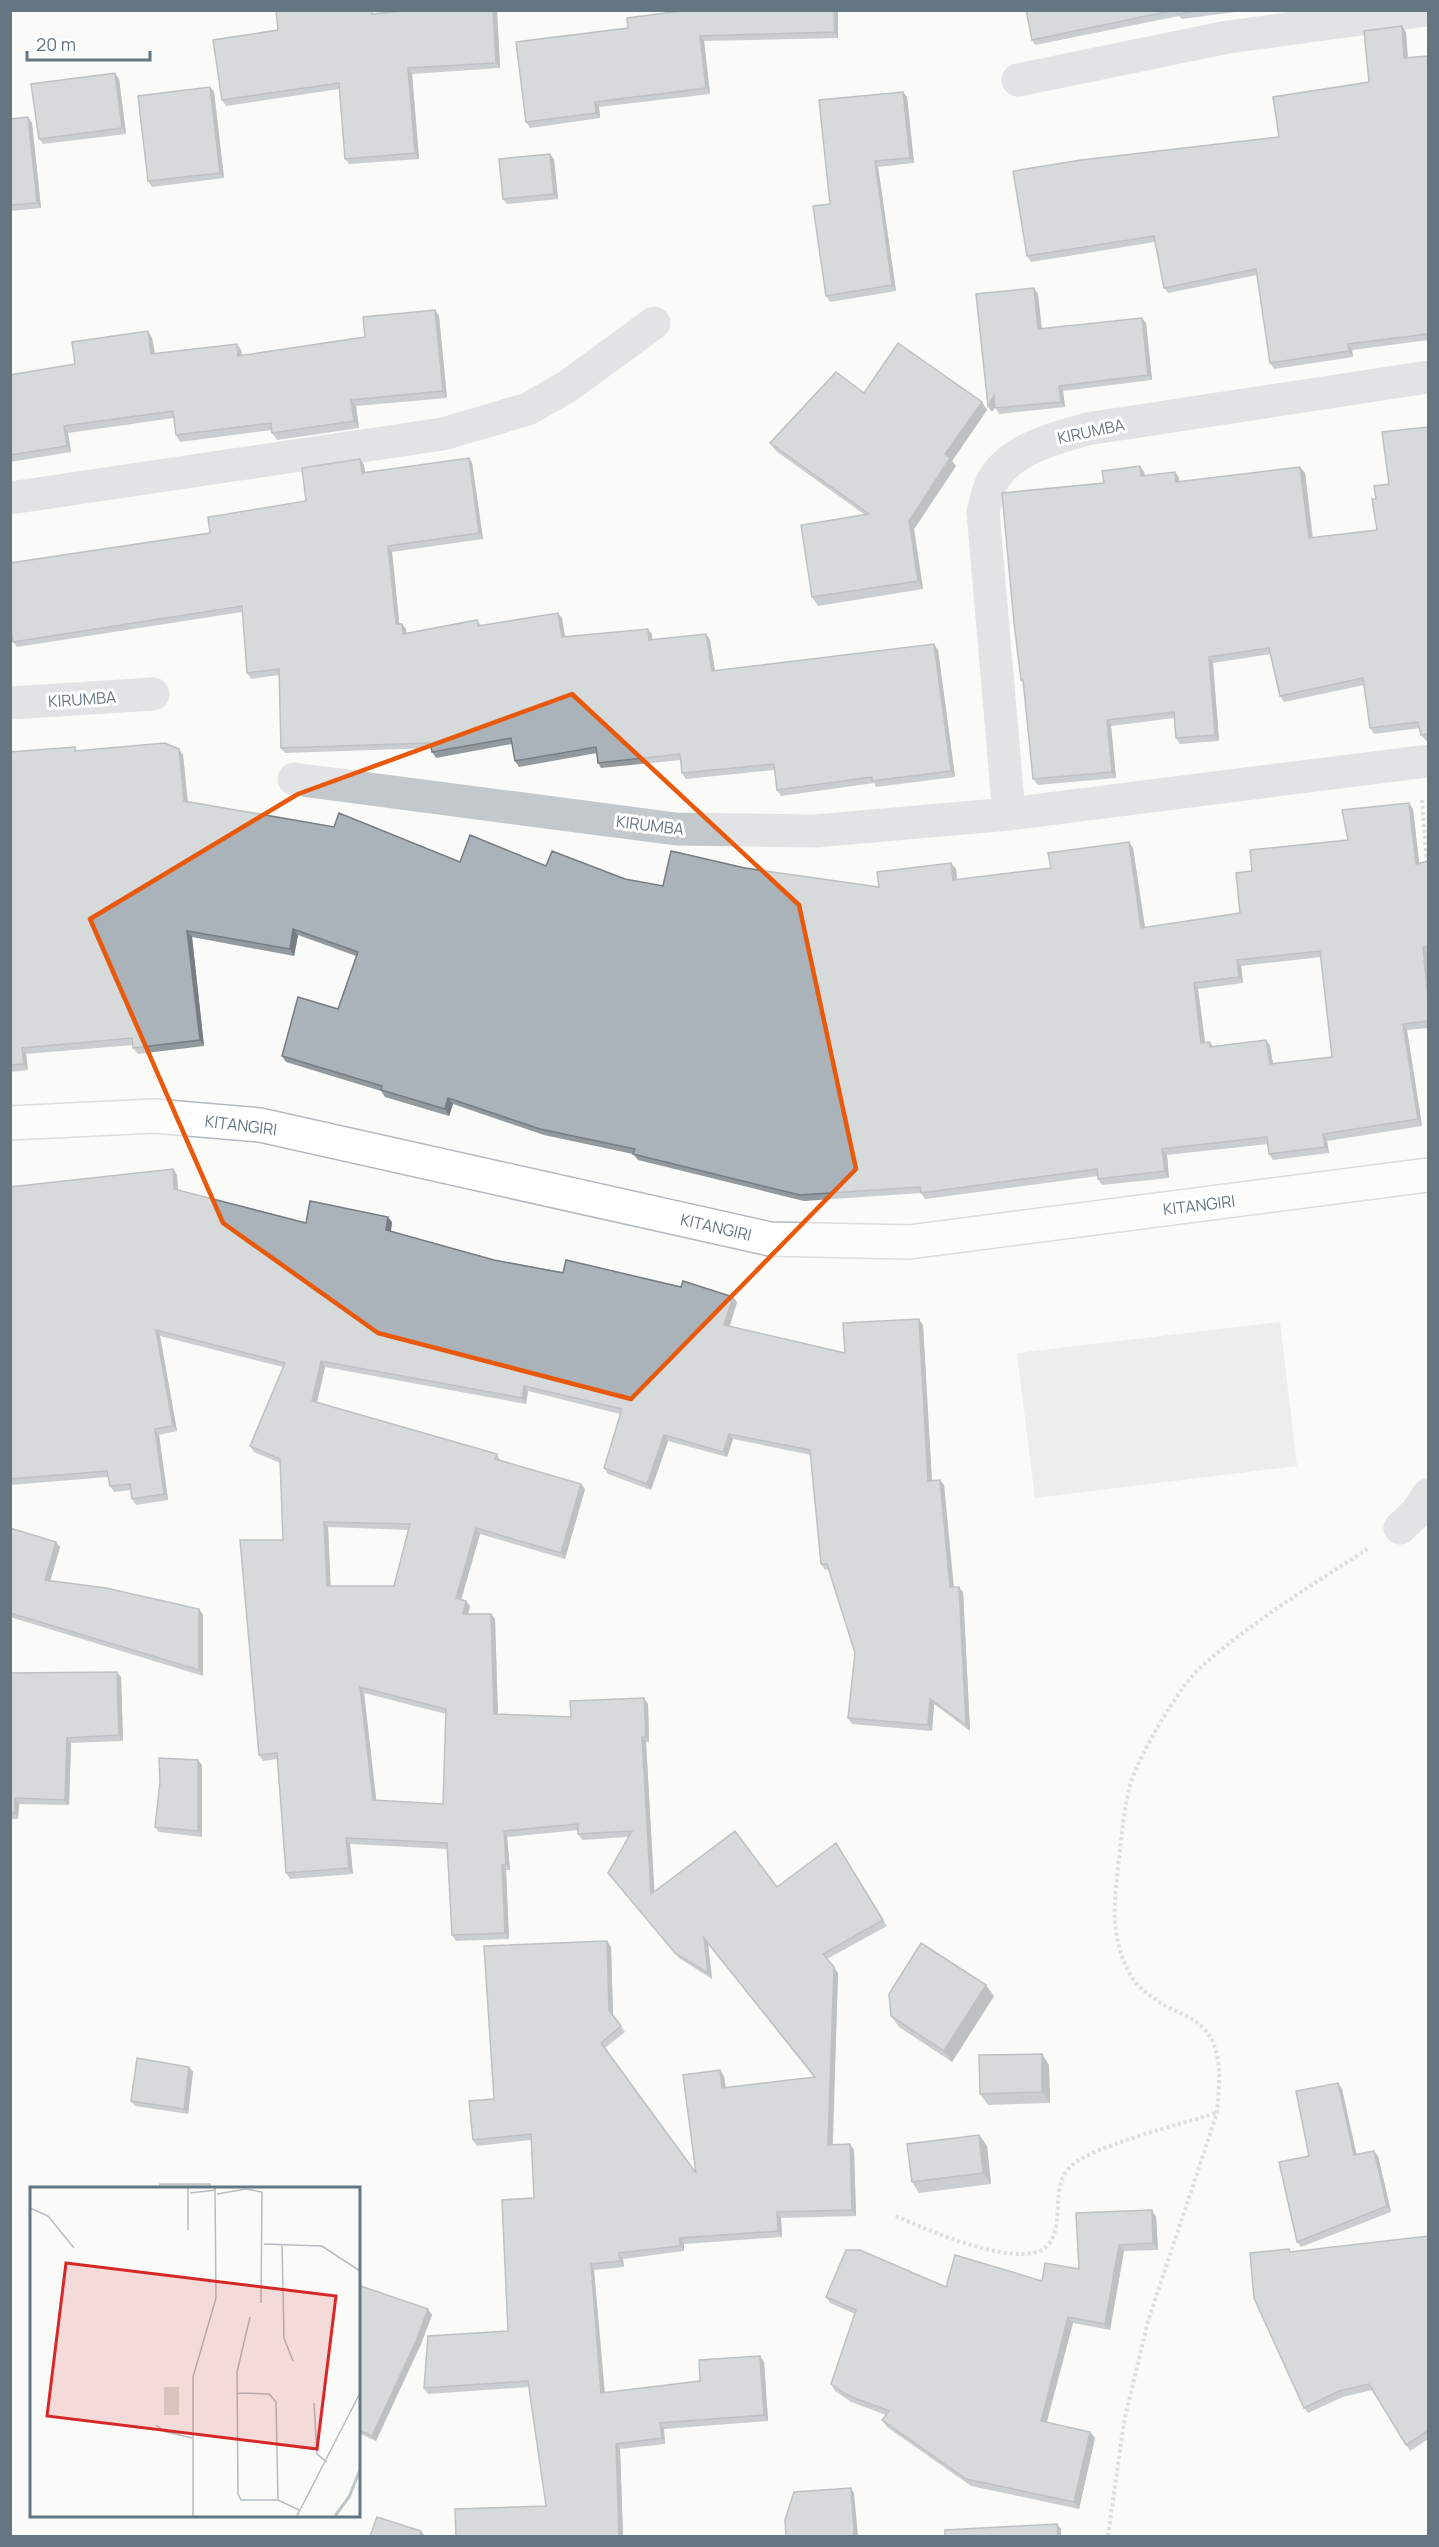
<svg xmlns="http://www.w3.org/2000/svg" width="1439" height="2547" viewBox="0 0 1439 2547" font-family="Manrope,sans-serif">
<rect width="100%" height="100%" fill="#fafaf8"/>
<path fill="#dadfd7" d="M1280,1322L1297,1466L1035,1498L1017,1353Z"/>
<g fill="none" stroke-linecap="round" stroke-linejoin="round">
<g stroke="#b3babf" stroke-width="36">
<path id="secondary" d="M10,1123L154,1116L260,1125L770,1239L909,1242L1428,1175"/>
</g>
<path stroke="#bbbfc2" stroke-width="4" stroke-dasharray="3 3" stroke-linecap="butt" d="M1422,800L1427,864
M896,2216C923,2228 1031,2277 1051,2241C1064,2218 1050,2189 1070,2167C1090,2146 1186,2123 1216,2113
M1108,2536L1124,2422L1148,2321L1217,2113C1219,2083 1225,2045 1199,2024C1186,2013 1168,2010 1155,1999C1147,1993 1138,1987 1132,1978C1109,1938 1114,1902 1119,1859C1122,1834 1124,1806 1131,1782C1140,1754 1179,1686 1202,1666C1253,1621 1312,1585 1369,1548"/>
<path stroke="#c3c8cc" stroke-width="33" d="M1018,80L1228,37L1427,10
M10,498L443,434L528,409L568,386L654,323
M10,703L153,694
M294,779L676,829L815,831L1009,814L1428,761
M1009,814L983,512C986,502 988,489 993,480C1011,449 1055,438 1087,429L1428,377
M1400,1528L1417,1512L1428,1495"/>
<use href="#secondary" stroke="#fff" stroke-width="33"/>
</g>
<path fill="#929a9f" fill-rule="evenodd" d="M497,10L500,68L412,74L419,159L349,164L345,159L339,89L226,106L222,100L278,30L375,13Z
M838,10V38L704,41L710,94L599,107L600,118L530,128L526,122L516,42Z
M1026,10H1250L1182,19L1179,16L1035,45L1032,40Z
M1406,32L1408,57L1428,56V340L1352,350L1353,357L1274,369L1270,363L1257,275L1168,293L1164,288L1155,242L1031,262L1027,256L1279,137L1369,82Z
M115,73L119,79L126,134L43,144L39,139Z
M210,87L214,92L224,178L152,187L148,181Z
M903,92L907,97L914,163L878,167L896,291L830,302L826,296L830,204Z
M10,119L32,123L41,208L10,211Z
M554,159L558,199L507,204L503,199Z
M1038,294L1042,329L1146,323L1152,380L1063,391L1065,407L999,414L995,406L992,412Z
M435,310L439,316L447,398L356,406L359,428L277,440L272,433V430L180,442L176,435L174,418L68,433L71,452L10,462V375L75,364L148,331L152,338L155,354L241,350L242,356L365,337Z
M864,393L982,402L987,410L952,461L956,466L914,529L923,589L818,606L812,597L865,515L776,451L770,443Z
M1428,427V740L1426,741L1421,735L1420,728L1374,734L1370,728L1364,685L1284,702L1280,696L1271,654L1213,663L1219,741L1180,744L1176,738L1174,718L1111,726L1116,778L1038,785L1033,779L1024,685L1021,680L1104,483L1140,466L1144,472L1145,476L1175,472L1179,478V482L1305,473L1313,538L1377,530L1376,499L1389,484Z
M469,458L472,463L483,539L392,552L399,624H402L406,629V633L477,620L481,625L562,618L565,637L652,634V640L706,634L710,640L715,671L938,650L955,777L876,787L874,783L781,796L777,790L774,770L686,779L682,773L681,760L601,768L598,763L597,753L519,767L515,761L512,744L436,758L432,752L431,748L285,753L281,748L279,675L251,679L247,673L242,612L17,647L13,642L210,533L306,501L360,459L364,465L365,472Z
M75,747L77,751L183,755L188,802L460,862L546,866L663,886L745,868L879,887L951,863L956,869L957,880L1051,868L1129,842L1133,848L1145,928L1240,913L1252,871L1348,840L1413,809L1419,863L1428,861V953H1427L1428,965V1028L1407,1030L1422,1126L1327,1141L1329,1153L1273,1160L1269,1154L1268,1144L1167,1155L1169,1178L1102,1185L1098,1179V1176L925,1199L921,1193L804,1201L638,1160L633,1154L544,1135L453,1104L449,1116L385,1097L381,1091L286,1062L282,1056L338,1009L356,956L298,935L294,956L192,937L204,1046L138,1054L133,1048V1045L26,1054L28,1070L10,1072V752ZM1321,957L1332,1057L1273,1064L1270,1046L1266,1040L1213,1046L1210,1042L1205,1043L1198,989L1243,983L1241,966Z
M173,1169L177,1175L178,1190L306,1223L392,1222L391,1231L494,1260L737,1302L730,1326L845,1353L923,1325L932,1480H940L944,1485L954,1587L963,1592L970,1731L934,1704L932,1731L852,1724L848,1718L855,1653L829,1569L825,1570L821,1564L811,1455L733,1439L727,1457L668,1441L651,1490L608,1474L604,1468L620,1414L528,1391L526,1404L325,1367L317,1402L497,1454L500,1460L585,1489L565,1559L480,1534L461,1599L470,1606L468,1614H491L495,1619L498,1714L571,1717L644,1698L648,1704L649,1742H646L654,1892L777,1887L836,1843L887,1926L827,1959L838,1973L833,2145L854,2150L856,2216L781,2218L782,2237L684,2244V2251L623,2259L624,2267L594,2270L605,2393L700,2381L760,2356L764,2362L768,2421L664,2429L665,2444L620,2449L623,2536H456L546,2506L529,2387L428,2394L424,2388L508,2331L534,2198L531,2140L477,2146L473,2140L494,2099L611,1947L613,2015L625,2032L605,2048L696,2173L724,2076L726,2088L814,2077L708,1944L712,1979L679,1958L612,1878L608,1873L628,1837L582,1840L578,1834V1830L507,1837L510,1870H506L509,1939L456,1941L452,1935L448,1849L350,1844L353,1874L290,1879L286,1873L277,1759L263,1761L259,1755L283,1540L280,1463L254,1452L250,1446L283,1367L160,1336L177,1431L159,1435L168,1500L136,1505L132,1499L131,1490L114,1492L110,1486L108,1477L10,1485V1187ZM328,1527L409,1530L394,1586H330ZM364,1693L446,1714L443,1804L376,1801Z
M10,1528L56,1542L60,1547L50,1581L199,1609L203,1615V1676L10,1617Z
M10,1673L121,1677L123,1741L71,1743L69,1805L19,1804L18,1819H10Z
M202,1765V1837L159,1832L155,1827Z
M994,1996L952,2062L899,2027L891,2016Z
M1049,2065L1050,2103L988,2105L980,2094Z
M189,2067L193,2072L188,2114L135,2106L131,2101Z
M1338,2083L1342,2089L1356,2155L1378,2156L1391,2212L1301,2247L1297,2242L1309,2156Z
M979,2135L987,2146L991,2184L919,2193L912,2182Z
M1156,2217L1158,2250L1124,2251L1110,2330L1073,2323L1047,2422L1090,2432L1095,2438L1079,2509L971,2486L887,2427L882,2420L886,2415L851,2402L835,2391L831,2384L855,2314L830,2303L826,2297L946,2287L1042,2281L1079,2269Z
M1428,2236V2439L1410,2451L1372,2390L1343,2397L1308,2413L1304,2408L1289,2249L1291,2252Z
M358,2285L432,2315L421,2344L376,2441L358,2433Z"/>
<path fill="#777d82" d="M493,10H497L500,68L496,63Z
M834,10H838V38L835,32Z
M1402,26L1406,32L1408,63L1404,58Z
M700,36L704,41L710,94L706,88Z
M408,68L412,74L419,159L415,153Z
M115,73L119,79L126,134L122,128Z
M210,87L214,92L224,178L220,173Z
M903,92L907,97L914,163L910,158Z
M595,102L599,107L600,118L596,113Z
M28,117L32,123L41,208L37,203Z
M550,154L554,159L558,199L554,194Z
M875,161L878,167L896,291L892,285Z
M1034,288L1038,294L1042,335L1038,329Z
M435,310L439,316L447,398L443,391Z
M1142,318L1146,323L1152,380L1148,375Z
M148,331L152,338L156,361L151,354Z
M237,344L241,350L243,363L238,356Z
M1348,344L1352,350L1353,357L1349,351Z
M1059,386L1063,391L1065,407L1061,402Z
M994,396L998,402L992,412L988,406Z
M351,400L356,406L359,428L354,421Z
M982,402L987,410L952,461L956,466L914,529L923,589L918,581L909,521L945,454Z
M64,426L68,433L71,452L67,446Z
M469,458L472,463L483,539L479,533Z
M360,459L364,465L366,478L362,473Z
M1140,466L1144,472L1146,482L1141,476Z
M1300,467L1305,473L1313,544L1309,538Z
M1175,472L1179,478L1180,488L1176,482Z
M388,546L392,552L400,630L396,624Z
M558,613L562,618L566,643L562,637Z
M402,624L406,629L407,639L403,634Z
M648,629L652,634L653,646L649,640Z
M706,634L710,640L716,677L712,671Z
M934,644L938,650L955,777L951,771Z
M1209,657L1213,663L1219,741L1215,735Z
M1107,720L1111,726L1116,778L1112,772Z
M179,749L183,755L188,807L184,801Z
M1409,803L1413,809L1420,870L1416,864Z
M1129,842L1133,848L1146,934L1141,928Z
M951,863L956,869L958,887L953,880Z
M293,929L298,935L294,956L290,949Z
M187,931L192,937L204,1046L200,1040Z
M1423,947L1427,953L1428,965V999Z
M1237,960L1241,966L1243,983L1239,977Z
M1194,983L1198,989L1206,1050L1201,1043Z
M1403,1024L1407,1030L1422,1126L1418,1119Z
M1266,1040L1270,1046L1274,1070L1270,1064Z
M22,1048L26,1054L28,1070L24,1064Z
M448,1098L453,1104L449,1116L445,1109Z
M1323,1134L1327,1141L1329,1153L1325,1147Z
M1162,1149L1167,1155L1169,1178L1165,1171Z
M173,1169L177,1175L178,1195L174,1189Z
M388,1217L392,1222L390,1236L386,1230Z
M733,1297L737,1302L728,1330L724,1325Z
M919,1319L923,1325L932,1486L928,1481Z
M156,1330L160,1336L177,1431L173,1426Z
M321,1361L325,1367L316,1407L312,1401Z
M524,1386L528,1391L526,1404L522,1398Z
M155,1429L159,1435L168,1500L164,1494Z
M729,1434L733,1439L727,1457L723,1452Z
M664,1435L668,1441L651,1490L647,1484Z
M940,1480L944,1485L954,1593L950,1587Z
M581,1484L585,1489L565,1559L561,1553Z
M324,1522L328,1527L331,1592L327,1586Z
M476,1528L480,1534L460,1604L456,1598Z
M56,1542L60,1547L49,1585L45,1580Z
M959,1587L963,1592L970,1731L966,1725Z
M466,1601L470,1606L467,1620L463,1614Z
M199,1609L203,1615V1676L199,1670Z
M491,1614L495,1619L498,1719L494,1714Z
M117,1672L121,1677L123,1741L119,1735Z
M360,1687L364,1693L377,1806L373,1800Z
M644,1698L648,1704L649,1742L646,1737Z
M930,1699L934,1704L932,1731L928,1725Z
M642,1737L646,1742L655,1900L651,1894Z
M67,1738L71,1743L69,1805L65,1800Z
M198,1760L202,1765V1837L198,1831Z
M15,1798L19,1804L18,1819L15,1813Z
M504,1831L507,1837L510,1870L506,1864Z
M346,1838L350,1844L353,1874L349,1868Z
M502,1865L506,1870L509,1939L505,1933Z
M704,1938L708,1944L712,1979L708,1973Z
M607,1941L611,1947L613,2016L609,2010Z
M834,1967L838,1973L832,2151L828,2145Z
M986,1985L994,1996L952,2062L944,2051Z
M1042,2054L1049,2065L1050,2103L1042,2092Z
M189,2067L193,2072L188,2114L184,2109Z
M720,2070L724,2076L726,2094L722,2088Z
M1338,2083L1342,2089L1358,2161L1354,2155Z
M979,2135L987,2146L991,2184L983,2173Z
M850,2144L854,2150L856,2216L852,2210Z
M1374,2151L1378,2156L1391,2212L1387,2206Z
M1152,2210L1156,2217L1158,2250L1153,2243Z
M777,2212L781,2218L782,2237L778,2231Z
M680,2238L684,2244V2251L680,2246Z
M1119,2245L1124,2251L1110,2330L1105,2324Z
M619,2253L623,2259L624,2267L620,2261Z
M591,2264L594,2270L605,2399L601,2393Z
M428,2309L432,2315L421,2344L376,2441L372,2436Z
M1068,2317L1073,2323L1045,2427L1041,2421Z
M760,2356L764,2362L768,2421L764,2415Z
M660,2423L664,2429L665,2444L662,2438Z
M1090,2432L1095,2438L1079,2509L1074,2502Z
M616,2444L620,2449L623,2536H619Z
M851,2488L854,2493L858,2536H853Z
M1057,2524L1061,2529V2536H1058Z
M421,2531L425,2536H419Z"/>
<path fill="#aab3b9" stroke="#777d82" stroke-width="1.5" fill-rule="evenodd" d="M276,10H372V14L414,10H493L496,63L408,68L415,153L345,159L339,83L222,100L213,40L278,30Z
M689,10H834L835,32L700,36L706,88L595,102L596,113L526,122L516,42L628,28L627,18Z
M1026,10H1175L1032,40Z
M1177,10H1202L1178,14Z
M1402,26L1404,58L1428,56V334L1348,344L1349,351L1270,363L1256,269L1164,288L1154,236L1027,256L1013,171L1081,160L1279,137L1273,97L1369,82L1364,31Z
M115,73L122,128L39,139L31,84Z
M210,87L220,173L148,181L138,96Z
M903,92L910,158L875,161L892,285L826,296L813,206L830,204L819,100Z
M28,117L37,203L10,205V119Z
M550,154L554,194L503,199L499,159Z
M1034,288L1038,329L1142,318L1148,375L1059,386L1061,402L995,408L994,396L988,406L976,294Z
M435,310L443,391L351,400L354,421L272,433L271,423L176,435L173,411L64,426L67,446L10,455V375L75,364L72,342L148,331L151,354L237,344L238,356L365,337L363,317Z
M898,343L982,402L945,454L950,458L909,521L918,581L812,597L801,525L869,514L770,443L836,372L864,393Z
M1428,427V734L1421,735L1418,722L1370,728L1363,678L1280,696L1269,648L1209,657L1215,735L1176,738L1174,712L1107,720L1112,772L1033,779L1023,680H1021L1014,623L1002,493L1104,483L1102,471L1140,466L1141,476L1175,472L1176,482L1300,467L1309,538L1377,530L1372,499H1376L1374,486L1389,484L1382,432Z
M469,458L479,533L388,546L396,624H402L403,634L477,620L478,626L558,613L562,637L648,629L649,640L706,634L712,671L934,644L951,771L872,781V777L777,790L774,764L682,773L680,754L598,763L596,747L515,761L511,738L432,752L430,743L281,748L279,669L247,673L242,606L13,642L10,624V563L210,533L208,517L306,501L302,468L360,459L362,473Z
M165,743L179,749L184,801L334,827L339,813L460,862L470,835L546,866L552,851L625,879L663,886L671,851L745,868L879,887L877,872L951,863L953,880L1051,868L1048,853L1129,842L1141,928L1240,913L1236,873L1252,871L1250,850L1348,840L1342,810L1409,803L1416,864L1428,861V946L1423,947L1428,999V1021L1403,1024L1418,1119L1323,1134L1325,1147L1269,1154L1267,1137L1162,1149L1165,1171L1098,1179L1097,1169L921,1193L920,1187L800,1195L633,1154L635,1149L540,1129L448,1098L445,1109L381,1090L382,1086L282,1056L298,997L338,1009L358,952L293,929L290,949L187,931L200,1040L133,1048L132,1038L22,1048L24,1064L10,1065V752L75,747V751ZM1320,951L1332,1057L1270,1064L1266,1040L1210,1047V1042L1201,1043L1194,983L1239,977L1237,960Z
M173,1169L174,1189L306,1223L310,1201L388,1217L386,1230L494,1260L563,1273L566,1260L681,1287L683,1281L733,1297L724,1325L845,1353L843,1323L919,1319L928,1481L940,1480L950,1587H959L966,1725L930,1699L928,1725L848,1718L855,1653L827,1564H821L810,1450L729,1434L723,1452L664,1435L647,1484L604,1468L622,1409L524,1386L522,1398L321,1361L312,1401L497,1454L495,1459L581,1484L561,1553L476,1528L456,1598L466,1601L463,1614H491L494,1714L571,1717L570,1701L644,1698L646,1737H642L651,1894L735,1831L777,1887L836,1843L883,1920L823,1954L834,1967L828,2145L850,2144L852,2210L777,2212L778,2231L680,2238V2246L619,2253L620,2261L591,2264L601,2393L700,2381L699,2360L760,2356L764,2415L660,2423L662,2438L616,2444L619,2536H456L455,2509L546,2506L528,2381L424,2388L428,2336L508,2331L502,2200L534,2198L531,2134L473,2140L469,2101L494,2099L484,1946L607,1941L609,2010L621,2026L601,2043L696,2173L683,2075L720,2070L722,2088L815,2077L704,1938L708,1973L675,1953L608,1873L632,1831L578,1834V1824L504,1831L506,1864L502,1865L505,1933L452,1935L447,1843L346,1838L349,1868L286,1873L277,1753L259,1755L240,1540H283L280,1459L250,1446L285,1363L156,1330L173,1426L155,1429L164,1494L132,1499L130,1484L110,1486L107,1471L10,1479V1187ZM324,1522L410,1524L394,1586H327ZM360,1687L446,1709L443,1804L373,1800Z
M10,1528L56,1542L45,1580L106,1588L199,1609V1670L10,1613Z
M117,1672L119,1735L67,1738L65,1800L15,1798V1813H10V1673Z
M159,1758L198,1760V1831L155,1827L160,1782Z
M921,1943L986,1985L944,2051L891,2016L889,1994Z
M1042,2054V2092L980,2094L979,2055Z
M137,2058L189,2067L184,2109L131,2101Z
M1338,2083L1354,2155L1374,2151L1387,2206L1297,2242L1279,2162L1309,2156L1296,2091Z
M979,2135L983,2173L912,2182L907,2144Z
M160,2184H210V2188H160Z
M1152,2210L1153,2243L1119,2245L1105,2324L1068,2317L1041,2421L1090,2432L1074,2502L966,2479L882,2420L889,2411L847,2395L831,2384L856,2310L826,2297L846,2250H860L946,2287L955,2255L1042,2281L1045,2263L1079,2269L1076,2213Z
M1428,2236V2431L1406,2445L1369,2384L1339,2391L1304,2408L1254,2298L1250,2253L1289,2249L1290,2252Z
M358,2285L428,2309L417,2339L372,2436L358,2430V2357L360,2353H358Z
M851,2488L854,2531L853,2536H786L785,2520L794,2492Z
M377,2517L421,2531L419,2536H370Z
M1057,2524L1058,2536H945V2530Z"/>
<path d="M0 0H1439V2547H0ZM572,694L799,905L856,1169L631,1399L378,1333L223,1223L90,919L298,794Z" fill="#fafaf8" fill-opacity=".55" fill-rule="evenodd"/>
<path fill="none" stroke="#e8590c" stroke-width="4.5" stroke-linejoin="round" d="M572,694L799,905L856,1169L631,1399L378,1333L223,1223L90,919L298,794Z"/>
<g text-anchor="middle" stroke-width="6" stroke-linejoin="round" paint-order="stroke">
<g font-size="16" fill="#657683" stroke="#fff">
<text transform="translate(1091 431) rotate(-12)" y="6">KIRUMBA</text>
<text transform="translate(82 699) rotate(-4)" y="6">KIRUMBA</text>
<text transform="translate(650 825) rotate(7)" y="6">KIRUMBA</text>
<text transform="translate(241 1125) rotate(7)" y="6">KITANGIRI</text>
<text transform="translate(1199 1205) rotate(-7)" y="6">KITANGIRI</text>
<text transform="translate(716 1227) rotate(13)" y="6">KITANGIRI</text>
</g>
</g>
<g transform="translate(30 2187)">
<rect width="330" height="330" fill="#fafaf8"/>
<path d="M134,200H149V228H134Z" fill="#dadfd7"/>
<path fill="none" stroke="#bbc7cb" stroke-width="3" d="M305,329L319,310L330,283"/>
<path fill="none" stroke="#b5bdc2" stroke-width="1.5" d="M160,6L186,3M187,7L216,2L232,5L231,116M0,21L18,29L44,61M158,43V1M234,57L292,59L330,84M252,57L254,151L263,174M220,130L207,185L208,307L211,313H248L269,323M207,206L239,207L246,215L248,313M284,216L287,267L297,275M126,238L136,245L163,251M163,329V190L186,111L185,1M267,329L330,206"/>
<path fill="#d62828" fill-opacity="0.15" stroke="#d62828" stroke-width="3" d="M36,76L306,109L287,262L17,229Z"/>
<rect width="330" height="330" fill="none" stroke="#657683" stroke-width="3"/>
</g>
<rect width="1439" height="2547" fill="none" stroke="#657683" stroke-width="24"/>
<path d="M27 51v9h123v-9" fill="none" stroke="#657683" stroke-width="3"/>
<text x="36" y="51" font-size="18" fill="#657683" stroke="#ffffff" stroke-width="4.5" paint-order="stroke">20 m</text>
</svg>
